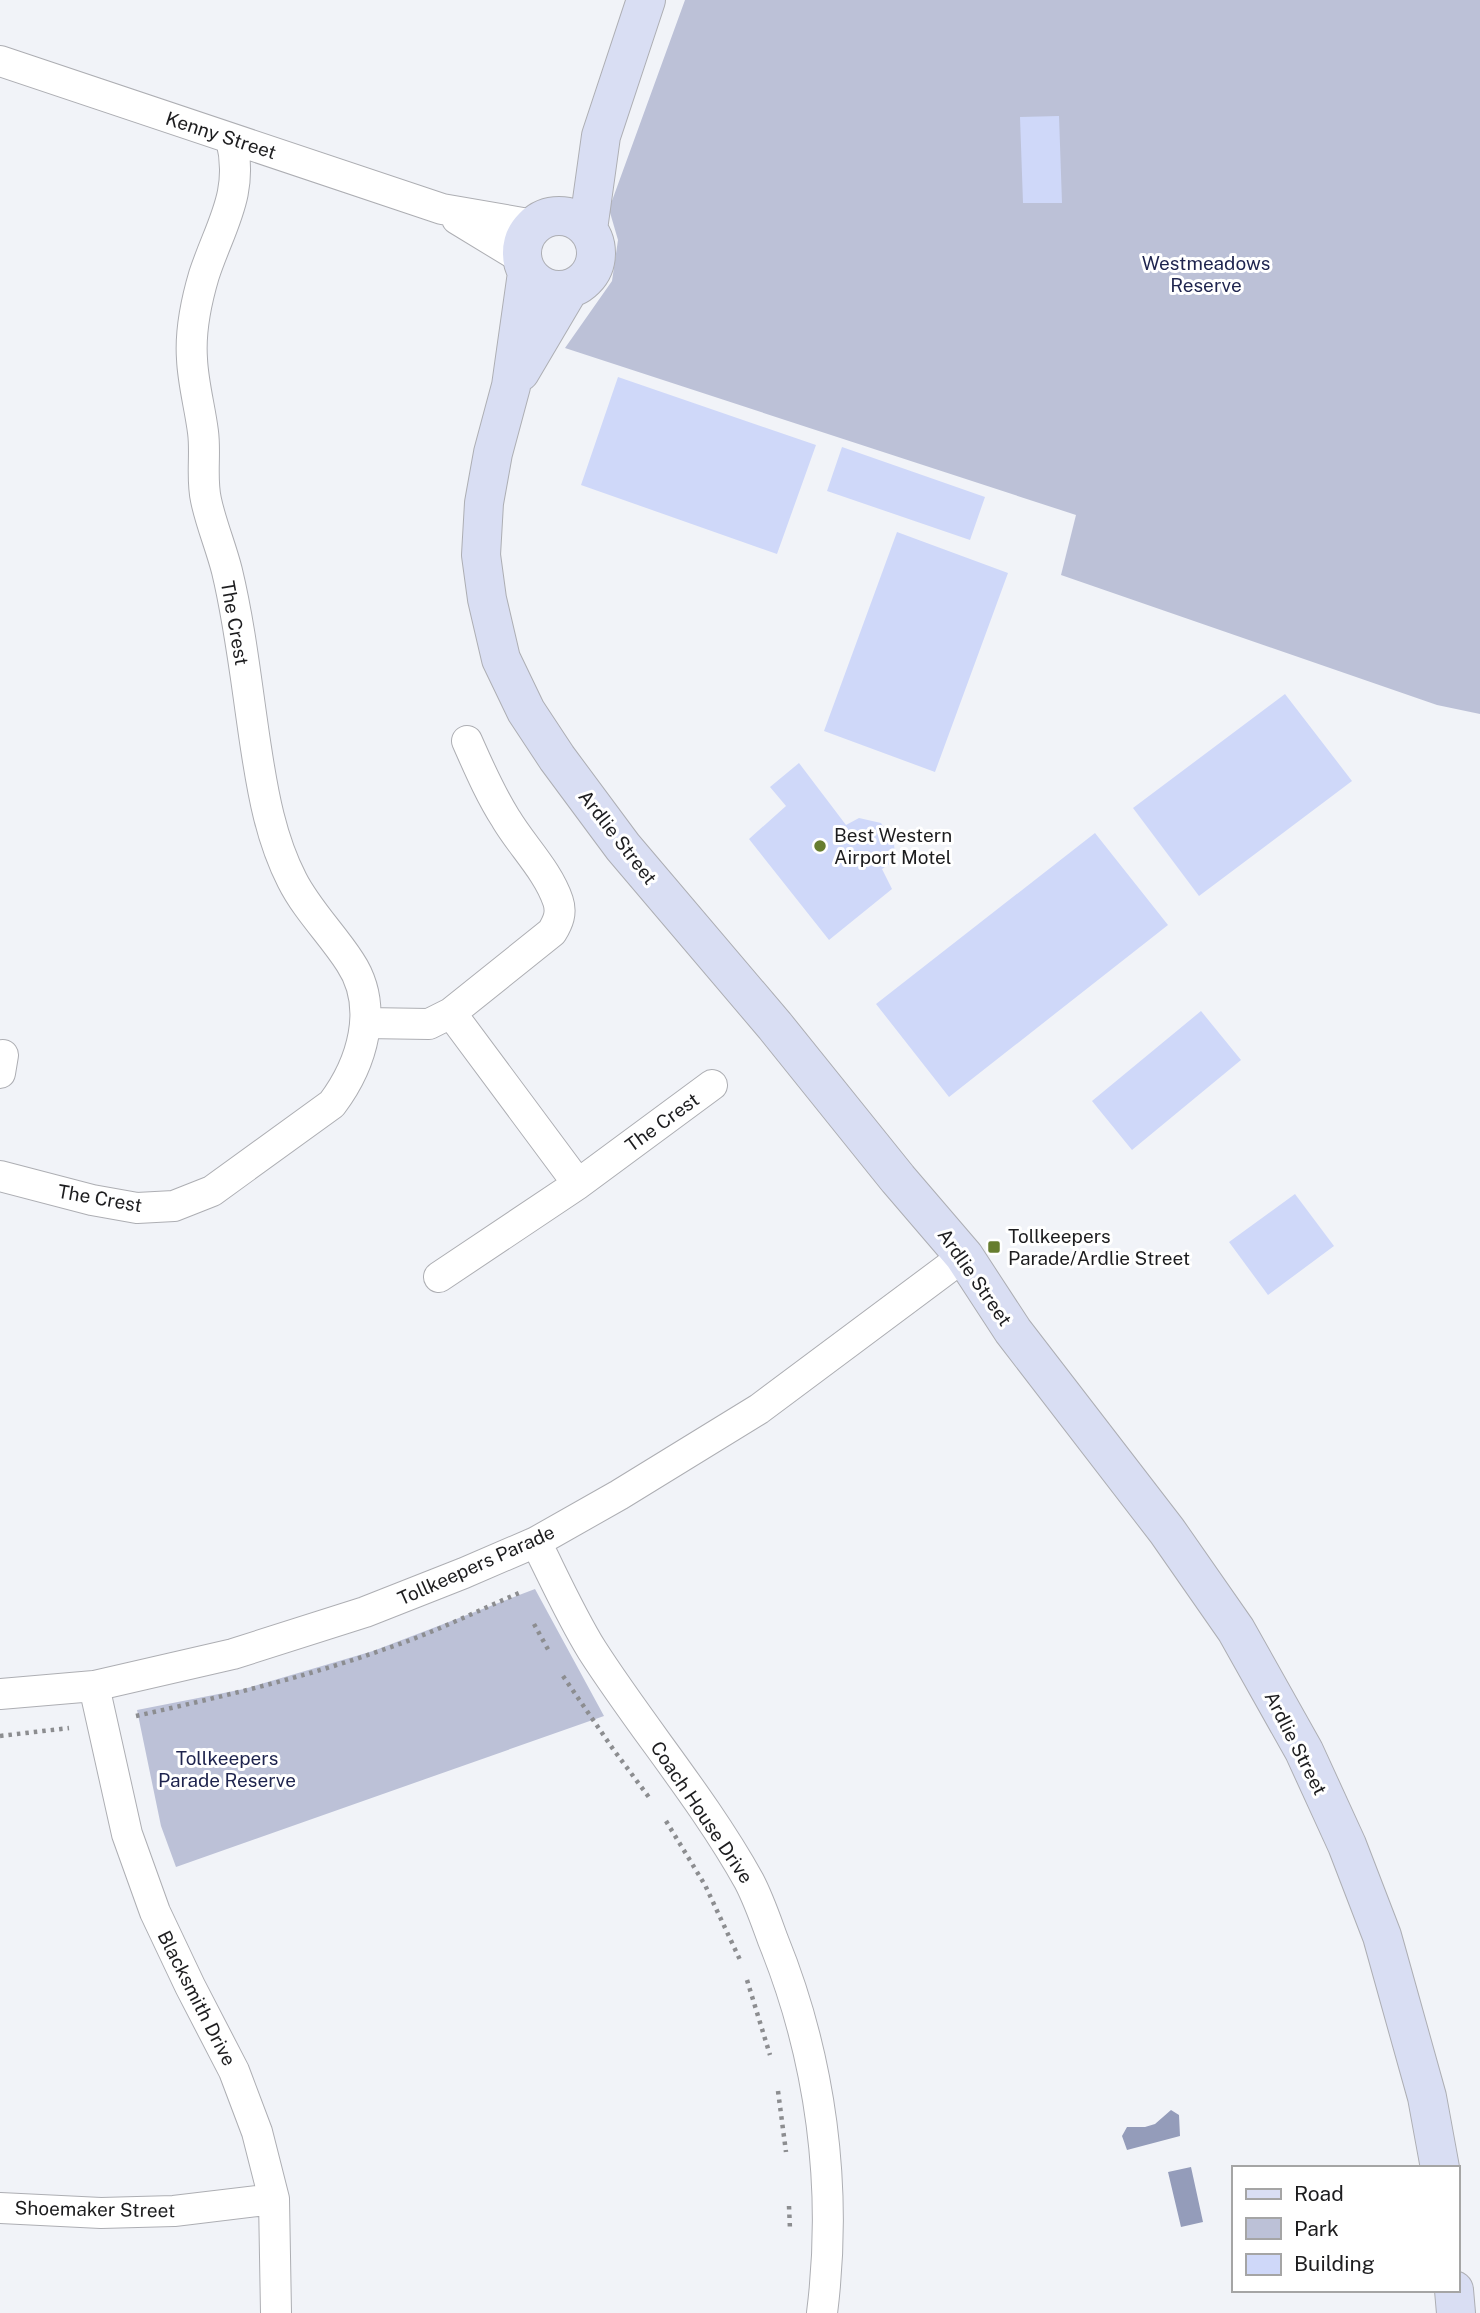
<svg xmlns="http://www.w3.org/2000/svg" width="1480" height="2313" viewBox="0 0 1480 2313" font-family="'Public Sans',sans-serif">
<rect width="100%" height="100%" fill="#f1f3f8"/>
<path fill="#bcc1d7" d="M685,0H1480V714L1437,705L1061,575L1076,515L565,348L612,281L618,240L609,209Z
M535,1589L604,1716L176,1867L161,1826L137,1710L244,1689L373,1651Z"/>
<path fill="#949cba" d="M1171,2110L1179,2115L1180,2136L1127,2150L1122,2136L1127,2127H1145L1155,2124Z
M1191,2167L1203,2222L1181,2227L1168,2172Z"/>
<path fill="#cfd8f9" d="M1059,116L1062,203H1023L1020,117Z
M618,377L816,445L777,554L581,485Z
M842,447L985,497L970,540L827,491Z
M897,532L1008,573L935,772L824,731Z
M1285,694L1352,781L1199,896L1133,808Z
M799,763L846,825L859,818L881,823L894,842L895,860L882,869L892,889L829,940L749,839L786,806L770,787Z
M1095,833L1168,925L949,1097L876,1004Z
M1201,1011L1241,1060L1132,1150L1092,1101Z
M1295,1194L1334,1246L1268,1295L1229,1242Z"/>
<g fill="none" stroke-linecap="round" stroke-linejoin="round">
<g stroke="#adaeb3" stroke-width="32">
<path id="street" d="M0,61L442,209L534,225
M457,219L521,258
M451,1013L578,1184
M366,1023L429,1024L451,1013L552,932C558,922 562,913 558,901C548,871 522,846 506,819C490,794 479,768 467,741
M0,1073L3,1055
M0,1176L92,1200L137,1208L174,1206L212,1191L332,1104C362,1064 380,1007 350,962C332,934 307,910 292,880C271,839 263,794 256,748C247,690 241,629 227,571C221,547 211,524 206,500C201,478 206,454 203,432C200,408 193,383 192,359C190,331 196,302 204,275C220,226 245,193 231,139
M439,1277L578,1184L712,1085
M536,1542C554,1578 571,1616 592,1650C642,1728 704,1800 749,1881C759,1900 766,1921 773,1940C821,2058 838,2187 822,2313
M94,1686L127,1834L155,1912L190,1986L234,2071L257,2132L274,2199L276,2313
M0,1694L94,1686L233,1654L365,1612L464,1573L536,1542L619,1495L759,1409L964,1256
M0,2208L101,2213L174,2211L274,2199"/>
</g>
<g stroke="#adaeb3" stroke-width="40">
<path id="secondary" d="M522 253a37 37 0 1 1 74 0a37 37 0 1 1-74 0Z
M588,229L601,136L646,0
M527,273L511,386L493,453L484,503L481,555L487,599L501,659L526,711L557,758L623,847L775,1026L898,1179L964,1256L1013,1331L1167,1531L1236,1630L1304,1751L1347,1845L1382,1936L1427,2097L1440,2168
M520,372L569,289
M1454,2290L1456,2313"/>
</g>
<path stroke="#8c8d90" stroke-width="4.5" stroke-dasharray="3.5 5" stroke-linecap="butt" d="M534,1624L550,1653
M563,1676L613,1749L651,1800
M136,1716C220,1697 304,1678 385,1649C431,1634 475,1612 519,1593L521,1597
M0,1736L69,1728
M666,1821L705,1885L741,1962
M747,1980L770,2055
M778,2091L786,2152
M789,2206L790,2229"/>
<use href="#street" stroke="#fff" stroke-width="30"/>
<use href="#secondary" stroke="#d9def3" stroke-width="38"/>
</g>
<g fill="#667d2f" stroke="#fff" stroke-width="2.5">
<circle cx="820" cy="846" r="7"/>
<rect x="987" y="1240" width="14" height="14" rx="3.5"/>
</g>
<g text-anchor="middle" stroke-width="6" stroke-linejoin="round" paint-order="stroke">
<g font-size="19" fill="#1d1d1f" stroke="#fff">
<text transform="translate(221 135) rotate(18)" y="7">Kenny Street</text>
<text transform="translate(235 623) rotate(80)" y="7">The Crest</text>
<text transform="translate(618 837) rotate(52)" y="7">Ardlie Street</text>
<text transform="translate(662 1122) rotate(-36)" y="7">The Crest</text>
<text transform="translate(100 1198) rotate(10)" y="7">The Crest</text>
<text transform="translate(975 1277) rotate(55)" y="7">Ardlie Street</text>
<text transform="translate(476 1565) rotate(-24)" y="7">Tollkeepers Parade</text>
<text transform="translate(1296 1743) rotate(63)" y="7">Ardlie Street</text>
<text transform="translate(702 1812) rotate(56)" y="7">Coach House Drive</text>
<text transform="translate(197 1998) rotate(63)" y="7">Blacksmith Drive</text>
<text transform="translate(95 2209) rotate(1)" y="7">Shoemaker Street</text>
</g>
<g font-size="19" fill="#1e244e" stroke="#fff">
<text x="1206" y="270">Westmeadows<tspan x="1206" dy="22">Reserve</tspan></text>
<text x="227" y="1765">Tollkeepers<tspan x="227" dy="22">Parade Reserve</tspan></text>
</g>
<g font-size="19" fill="#1d1d1f" stroke="#fff" text-anchor="start">
<text x="834" y="842">Best Western<tspan x="834" dy="22">Airport Motel</tspan></text>
<text x="1008" y="1243">Tollkeepers<tspan x="1008" dy="22">Parade/Ardlie Street</tspan></text>
</g>
</g>
<rect x="1232" y="2166" width="228" height="126" fill="#ffffff" stroke="#a5a5a5" stroke-width="2"/>
<rect x="1246" y="2189" width="35" height="10" fill="#d9def3" stroke="#a5a5a5" stroke-width="2"/>
<text x="1294" y="2201" font-size="21" fill="#1d1d1f">Road</text>
<rect x="1246" y="2218" width="35" height="21" fill="#bcc1d7" stroke="#a5a5a5" stroke-width="2"/>
<text x="1294" y="2236" font-size="21" fill="#1d1d1f">Park</text>
<rect x="1246" y="2254" width="35" height="21" fill="#cfd8f9" stroke="#a5a5a5" stroke-width="2"/>
<text x="1294" y="2271" font-size="21" fill="#1d1d1f">Building</text>
</svg>
